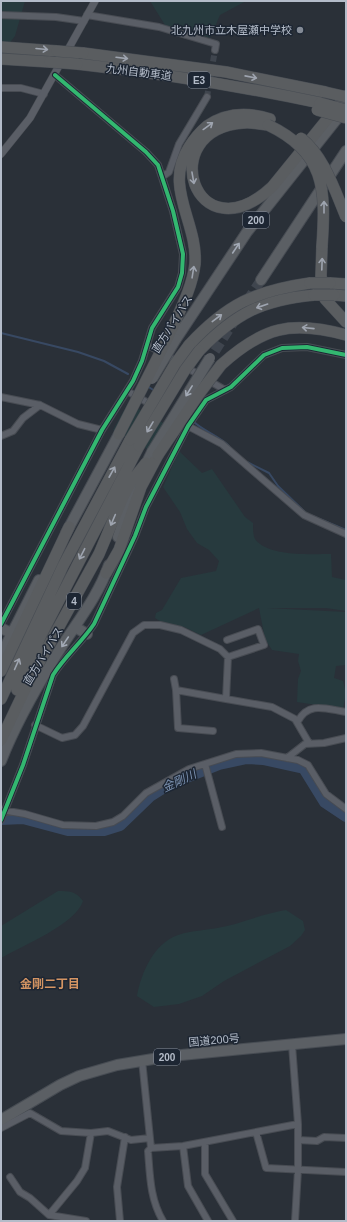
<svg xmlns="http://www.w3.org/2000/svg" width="347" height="1222" viewBox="0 0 347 1222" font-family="Helvetica,'Noto Sans JP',sans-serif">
<rect width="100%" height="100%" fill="#2a3038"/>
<path fill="#273a3e" d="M1,1H25L15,36L1,54Z
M150,1H246L220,15L210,38L165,25Z
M128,403L172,428L156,454L113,430Z
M179,451L202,473L212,469L245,517L253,523C253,528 253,535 255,539C268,557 311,554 331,554L332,577L346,580V611L326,608H267L346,612V665L336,666L334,678L343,681L346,693L343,709L297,702L298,679L301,671L298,661L299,654L272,650L265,639L259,608L201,635L184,627L160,621L155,618L156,613L162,610L181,578L216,571L219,561L209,550L197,543L187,529L180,512L163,487Z
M58,891C69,891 76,891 83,901C76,924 22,946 1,958V926Z
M286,910L303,921L305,930L301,936L290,946L224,981L202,996L179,1004L154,1007L137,996C141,973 154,943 178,935C193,930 211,930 227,926C247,921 266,913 286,910Z"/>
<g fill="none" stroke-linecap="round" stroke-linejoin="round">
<path stroke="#384963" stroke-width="2" d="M1,333L78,352L104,361L128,374
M147,386L155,391
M194,422C205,432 219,436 229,446
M247,462L269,473L278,486L306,513
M310,515L346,530"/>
<path stroke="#384963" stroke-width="12" d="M1,819L23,818L68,830H104L120,825L150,796L169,784L219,764L247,758L263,759L304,768L325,802L346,816"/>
<path stroke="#3f454e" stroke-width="6" stroke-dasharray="6 3" stroke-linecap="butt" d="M207,97L215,50"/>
<path stroke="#3f454e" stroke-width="10" stroke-dasharray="10 5" stroke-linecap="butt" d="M247,301L261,280
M215,351L233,323"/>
<g stroke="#484c53" stroke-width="8">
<path id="minor" d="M1,15L56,17L84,21
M87,15L159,27L216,44L215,50
M1,88H21L44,94
M162,177L169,172L179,144L207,97
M148,345L225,390
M127,391L152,405
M1,397L40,405L78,424L102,430
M186,425L222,444L304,515L346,534
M1,436L13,431L23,418L40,405
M1,624L102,430L133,381L142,361L152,328L178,287L182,273L183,254L173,211L158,165L146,152L55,75
M227,640L258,629L264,645L228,657
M174,679L176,690
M298,721C309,701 326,709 346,712
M35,725L62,738L75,735L83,726L133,633L144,625H160L181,630L220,649L228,657L226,699L272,707L295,719L309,743
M213,731L178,728L176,690L226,699
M287,758L305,744L324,743L346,738
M205,764L222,827
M2,810L25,814L63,825L96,826L113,822L123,816L146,793L189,769L236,754L261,753L298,760L308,765L326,794L346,809
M1,820L23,765L53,675C65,656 82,642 94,624L135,536L146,507L188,426L206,400L231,387L264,355L282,348L307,347L346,355
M142,1060L151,1148L183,1146L298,1124L292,1045
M1,1128L30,1113L61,1131L91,1133L108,1131L131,1140L150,1138
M256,1132L266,1168L346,1172
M298,1140L317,1141L324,1137L346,1138
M205,1142V1174L233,1221
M183,1146L188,1186L208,1221
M151,1148L148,1151C150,1176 150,1199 163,1221
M10,1177L20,1192L30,1198L49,1215L86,1221
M49,1215L77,1181L85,1168L91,1133
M120,1221L117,1187L125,1137
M295,1221L298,1170V1124"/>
</g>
<g stroke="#484c53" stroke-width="8">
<path id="tertiary" d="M1,154L30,118L95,1"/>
</g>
<g stroke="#474c53" stroke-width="12">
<path id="trunk" d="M261,280L346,151
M176,339L247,232L344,110
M66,533L119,434
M118,537L135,487L152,452
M75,627L87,634
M1,628L11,633
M1,655L39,580
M1,761C15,725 35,690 55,657C73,627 97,599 109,565
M1,1120L60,1085L79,1076L117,1065L171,1056L346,1039"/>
</g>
<g stroke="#474c53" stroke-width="12">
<path id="motorway" d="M1,47L57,51
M83,53L226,72L325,92
M1,59L50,62
M77,64C159,73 240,86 320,103
M268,125C260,124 251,122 243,123C153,130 195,258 272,187L346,96
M322,246L321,276L325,299L346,322
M330,283L346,284
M334,295L346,296
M169,335C179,312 192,289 195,264C198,222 163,187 189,147C194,139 200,132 207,126C227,112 248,112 270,119
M189,345C227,304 255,291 310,283
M199,351C236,313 262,300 314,295
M221,365C263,327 291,320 346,335
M106,573L119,550L141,487L158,455
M1,671L69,527
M17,690L40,637L139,446
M1,699L63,566L130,440
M1,740L29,681L99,554L123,497L131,482L146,463"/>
</g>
<use href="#minor" stroke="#5a5e66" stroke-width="6"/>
<use href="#tertiary" stroke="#5a5e66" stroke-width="7"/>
<use href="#trunk" stroke="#5b5f64" stroke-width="10"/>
<use href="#motorway" stroke="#5a5d60" stroke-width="11"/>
<g stroke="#474c53" stroke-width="12" stroke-linecap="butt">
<path id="trunk-bridge" d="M152,379L176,339
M152,452L210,358"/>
</g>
<g stroke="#474c53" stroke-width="12" stroke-linecap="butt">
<path id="motorway-bridge" d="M57,51L83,53
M50,62L77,64
M325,92L346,97
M320,103L346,110
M317,110L346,118
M268,125C325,152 326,189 322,246
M301,138C324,156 335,191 346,217
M310,283H330
M314,295H334
M119,434L169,335
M130,440L175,364L189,345
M139,446L185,370L199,351
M158,455L199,394L221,365"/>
</g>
<use href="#trunk-bridge" stroke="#5b5f64" stroke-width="10"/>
<use href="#motorway-bridge" stroke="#5a5d60" stroke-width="11"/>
<g stroke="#1d2633" stroke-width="6">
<path id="cycleway" d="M1,624L102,430L133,381L142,361L152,328L178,287L182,273L183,254L173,211L158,165L146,152L55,75
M1,820L23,765L53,675C65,656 82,642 94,624L135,536L146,507L188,426L206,400L231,387L264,355L282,348L307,347L346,355"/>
</g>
<use href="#cycleway" stroke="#33b770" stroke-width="4"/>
</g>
<defs><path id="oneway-shaft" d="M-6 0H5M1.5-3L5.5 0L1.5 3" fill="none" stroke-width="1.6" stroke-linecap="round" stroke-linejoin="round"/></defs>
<g stroke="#9ea4af">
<use href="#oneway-shaft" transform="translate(42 49) rotate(5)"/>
<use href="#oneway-shaft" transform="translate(122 58) rotate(7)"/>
<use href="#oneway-shaft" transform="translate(251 77) rotate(11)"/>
<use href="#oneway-shaft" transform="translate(208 126) rotate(-36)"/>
<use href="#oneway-shaft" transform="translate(193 178) rotate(80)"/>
<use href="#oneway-shaft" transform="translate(324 207) rotate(-90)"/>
<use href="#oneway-shaft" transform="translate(322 264) rotate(-88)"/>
<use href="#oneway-shaft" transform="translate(193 272) rotate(-81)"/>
<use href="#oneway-shaft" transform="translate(262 306) rotate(161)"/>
<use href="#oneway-shaft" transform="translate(217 318) rotate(-37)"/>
<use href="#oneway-shaft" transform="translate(308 328) rotate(-174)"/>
<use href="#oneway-shaft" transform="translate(150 427) rotate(121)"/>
<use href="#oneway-shaft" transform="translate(112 472) rotate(-61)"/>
<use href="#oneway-shaft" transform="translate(113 520) rotate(113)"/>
<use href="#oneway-shaft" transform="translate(82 554) rotate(117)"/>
<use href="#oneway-shaft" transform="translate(17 664) rotate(-66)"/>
</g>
<g stroke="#a2a9b5">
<use href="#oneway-shaft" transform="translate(236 248) rotate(-56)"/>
<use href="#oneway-shaft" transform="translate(189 391) rotate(122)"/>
<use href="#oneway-shaft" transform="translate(65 642) rotate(124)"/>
</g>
<circle fill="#848b96" stroke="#1d2633" stroke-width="1.5" cx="300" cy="30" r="4"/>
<g text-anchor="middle" stroke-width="3" stroke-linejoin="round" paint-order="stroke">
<g fill="#1d2633" stroke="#878f9c" stroke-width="1">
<rect x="188" y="72" width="22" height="16" rx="3"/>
<rect x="243" y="212" width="26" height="16" rx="3"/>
<rect x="67" y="593" width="14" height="16" rx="3"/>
<rect x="154" y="1049" width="26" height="16" rx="3"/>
</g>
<g font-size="10" font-weight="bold" fill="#b4bcc9">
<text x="199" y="84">E3</text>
<text x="256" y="224">200</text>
<text x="74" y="605">4</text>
<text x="167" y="1061">200</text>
</g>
<g font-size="11" fill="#b4bcc9" stroke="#1d2633" text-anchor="end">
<text x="292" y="34">北九州市立木屋瀬中学校</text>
</g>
<g font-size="11" fill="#b4bcc9" stroke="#1d2633">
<text transform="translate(139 72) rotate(7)" y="4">九州自動車道</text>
<text transform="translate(172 324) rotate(-58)" y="4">直方バイパス</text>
<text transform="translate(43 656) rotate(-59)" y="4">直方バイパス</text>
<text transform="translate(214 1040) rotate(-5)" y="4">国道200号</text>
</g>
<g font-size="12" font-style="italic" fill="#7c92b1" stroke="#1d2633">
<text transform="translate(179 781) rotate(-25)" y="4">金剛川</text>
</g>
<g font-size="12" font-weight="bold" fill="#d59563" stroke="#1d2633">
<text x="50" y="988">金剛二丁目</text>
</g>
</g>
<rect width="347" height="1222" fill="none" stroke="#b4bcc9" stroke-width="4"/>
</svg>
